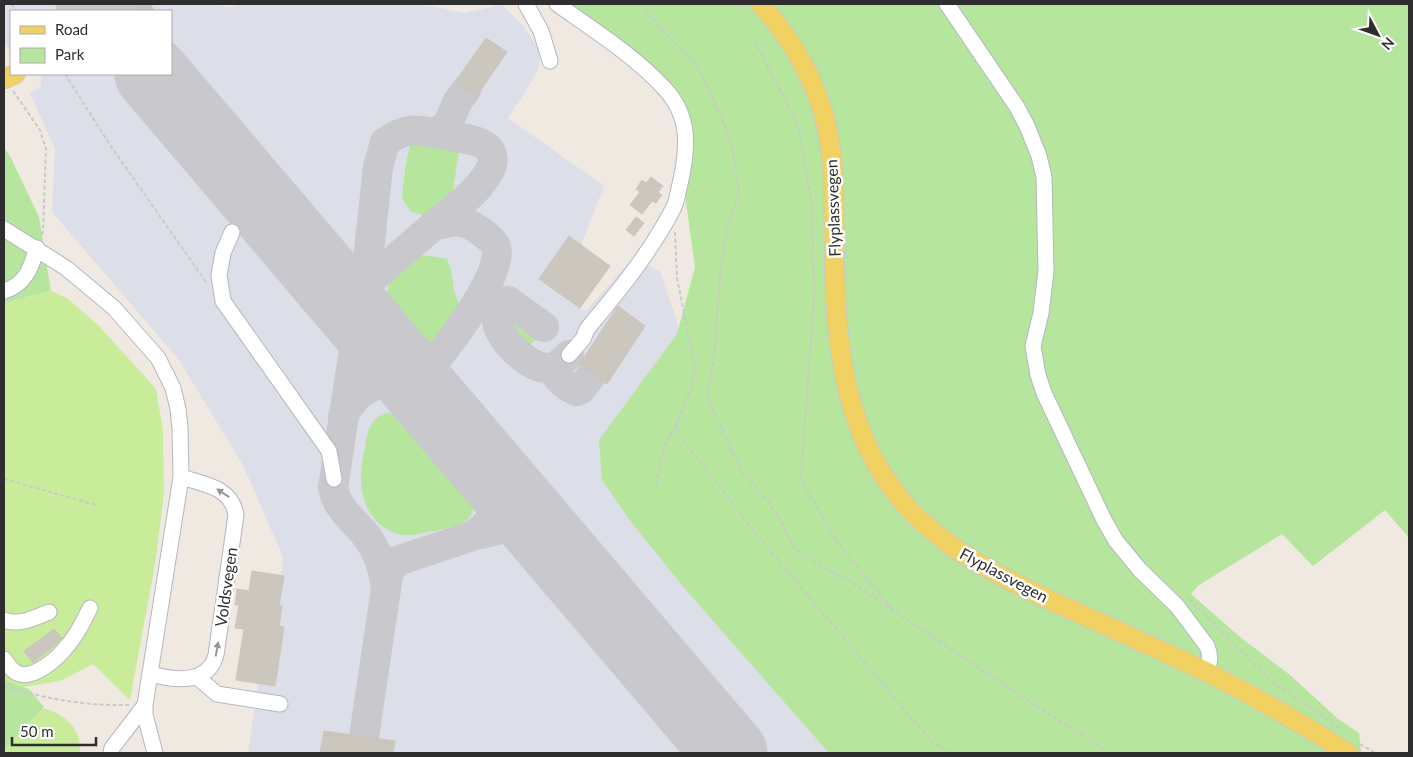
<svg xmlns="http://www.w3.org/2000/svg" width="1413" height="757" viewBox="0 0 1413 757" font-family="Lato,sans-serif">
<rect width="100%" height="100%" fill="#efe9e1"/>
<path fill="#dcdee8" d="M4,4H219L229,8L239,4H418L464,13L502,5L524,27L540,51L539,65L534,78L508,118L604,186L581,245L580,308L586,311L631,260L637,258L660,272L693,369L809,730L829,753H248L258,684L281,576L283,557L244,467L179,360L52,212L55,149L30,93L41,86V74H171V11H11V51L4,42Z"/>
<path fill="#b6e59e" d="M561,4H1409V538L1385,510L1313,566L1282,534L1199,585L1191,594L1240,637L1290,675L1337,718L1359,733L1361,753H829L686,590L632,523L602,480L599,440L677,334L695,267L683,181L684,108Z
M414,139L448,144L459,151L452,197C445,216 427,219 410,211L402,198C404,184 406,148 414,139Z
M4,147L11,158L39,217L51,291L4,303Z
M414,254L448,259L447,260L451,270L454,291L461,309L440,341L427,348L429,343L419,330L384,299C389,290 389,278 396,270C400,264 408,259 414,254Z
M512,319L539,337L529,346L512,335L507,330Z
M389,413L403,416L414,422C427,437 469,481 473,496C475,504 474,512 469,518C462,526 444,529 434,531C424,532 413,536 404,535C376,531 362,507 361,481C360,469 363,458 365,447C367,431 371,416 389,413Z
M4,680L29,689L44,707L4,750Z"/>
<path fill="#c9ec9a" d="M51,291L67,298L99,326L156,389L163,431L164,494L155,564L130,700L93,664L60,681L24,687L4,680V303Z
M43,708C65,714 82,729 80,753H4V750Z"/>
<g fill="none" stroke-linecap="round" stroke-linejoin="round">
<path stroke="#c9c8cc" stroke-width="30" d="M428,132C447,132 449,122 455,107C457,101 462,96 466,90
M331,284C343,290 351,292 364,286C387,266 410,246 433,226C453,209 478,193 490,170C493,164 494,158 491,152C485,140 461,138 450,136C421,131 411,124 385,142L378,167L367,269L364,286L357,298L353,356L333,488C337,508 351,518 364,533C377,549 384,569 386,590
M544,327L508,301L500,302C498,308 496,315 497,321C499,340 530,370 550,368C558,367 563,360 569,355
M551,368C558,379 565,387 577,391L581,389L591,376
M343,417C357,386 384,378 416,383C436,361 505,277 496,247C494,241 488,237 483,233C464,218 455,220 433,226
M472,536C505,515 499,495 484,464
M364,737L388,575L394,562L472,536L506,528L530,531L543,538L557,550"/>
<path stroke="#c9c8cc" stroke-width="75" d="M93,4L99,11
M152,74L730,753"/>
</g>
<path fill="#cbc7bf" stroke="#cbc5ba" d="M486,38L507,52L476,97L455,82Z
M651,177L663,186L658,192L662,195L656,203L652,201L642,214L630,205L640,192L636,189L642,180L646,183Z
M636,217L644,223L634,236L626,230Z
M569,236L610,266L580,308L539,279Z
M618,306L645,326L607,384L579,365Z
M252,571L284,576L279,606H282L279,626L284,627L275,686L236,680L244,629L235,628L239,605H235L237,589L249,591Z
M54,629L62,638L53,647L33,663L24,651Z
M324,731L395,741L393,753H320Z"/>
<g fill="none" stroke-linecap="round" stroke-linejoin="round">
<path stroke="#c8c4bd" stroke-width="19" stroke-dasharray="19 9" stroke-linecap="butt" d="M137,11L151,4"/>
<g stroke="#b4b7c1" stroke-width="17">
<path id="minor" d="M526,4L541,31L550,61
M557,4C592,29 635,56 664,88C691,116 688,149 680,184C678,192 677,202 673,209C650,253 619,291 587,329L583,339L569,355
M947,4L1017,107L1027,126L1039,156L1044,177L1046,271L1041,313L1033,346L1038,375L1044,393L1104,520L1116,541L1140,570L1177,606L1207,646C1211,656 1210,662 1207,672
M4,229L66,268L114,308L158,358L173,388L178,409L180,428L181,477L145,705L112,748L111,753
M232,232L223,253L219,275L223,301L329,451L334,479
M4,291C25,285 31,268 37,248
M4,620C18,626 35,618 49,612
M4,659C8,664 11,670 17,673C33,681 59,657 68,645C78,634 84,620 90,608
M151,674C169,679 198,684 211,666C213,663 215,659 216,655L236,515C232,487 203,484 181,477
M197,677L217,694L280,704
M145,705V715L155,753"/>
</g>
<g stroke="#c9c9c9" stroke-width="21">
<path id="major" d="M760,4C789,35 810,71 823,112C834,149 834,188 834,227C835,324 836,422 902,501C944,550 1001,577 1058,604C1097,621 1135,639 1173,656C1234,684 1292,717 1348,753
M4,79L15,74"/>
</g>
<path stroke="#c9c9c9" stroke-width="2" stroke-dasharray="4 2.5" stroke-linecap="butt" d="M11,4L17,11
M641,4L656,23L690,58L705,81L724,124L732,145L739,192L726,234L720,276L714,357L708,392L710,404L742,472L768,501L781,521L792,545L801,555L851,582L1018,694L1110,753
M755,41L798,126L812,204L814,298L801,479L837,542L891,608
M65,74L110,145L206,282
M13,91L40,130L46,149L43,231L41,236
M675,232L677,278L695,368L692,385L676,425L680,436L762,541L930,740L951,753
M4,479L96,505
M656,484L664,445L676,425
M1189,599L1272,682L1325,717L1340,729
M4,686C45,699 87,706 129,705
M1360,744L1375,753"/>
<use href="#minor" stroke="#fff" stroke-width="15"/>
<use href="#major" stroke="#f2d163" stroke-width="19"/>
</g>
<defs><path id="oneway-solid" d="M-6-.8H1V-3.2L6.5 0L1 3.2V.8H-6Z" transform="scale(1.25)"/></defs>
<g fill="#969696">
<use href="#oneway-solid" transform="translate(223 493) rotate(-147)"/>
<use href="#oneway-solid" transform="translate(217 649) rotate(-80)"/>
</g>
<g text-anchor="middle" stroke-width="5" stroke-linejoin="round" paint-order="stroke">
<g font-size="16" fill="#2e2e2e" stroke="#fff">
<text transform="translate(833 208) rotate(-92)" y="6">Flyplassvegen</text>
<text transform="translate(1004 575) rotate(28)" y="6">Flyplassvegen</text>
<text transform="translate(226 587) rotate(-82)" y="6">Voldsvegen</text>
</g>
</g>
<rect width="1413" height="757" fill="none" stroke="#2e2e2e" stroke-width="10"/>
<rect x="10" y="10" width="162" height="65" fill="#ffffff" stroke="#ababab"/>
<rect x="20" y="26" width="25" height="8" fill="#f2d163" stroke="#ababab"/>
<text x="55" y="35" font-size="15" fill="#2e2e2e">Road</text>
<rect x="20" y="48" width="25" height="15" fill="#b6e59e" stroke="#ababab"/>
<text x="55" y="60" font-size="15" fill="#2e2e2e">Park</text>
<g transform="translate(1378 35) rotate(131)" stroke="#ffffff" stroke-width="4" paint-order="stroke">
<path d="M0-4L9 19L0 12L-9 19Z" fill="#2e2e2e"/>
<text y="-8" font-size="14" font-weight="bold" text-anchor="middle" fill="#2e2e2e">N</text>
</g>
<path d="M12 737v8h84v-8" fill="none" stroke="#2e2e2e" stroke-width="2.5"/>
<text x="20" y="737" font-size="15" fill="#2e2e2e" stroke="#ffffff" stroke-width="4" paint-order="stroke">50 m</text>
</svg>
